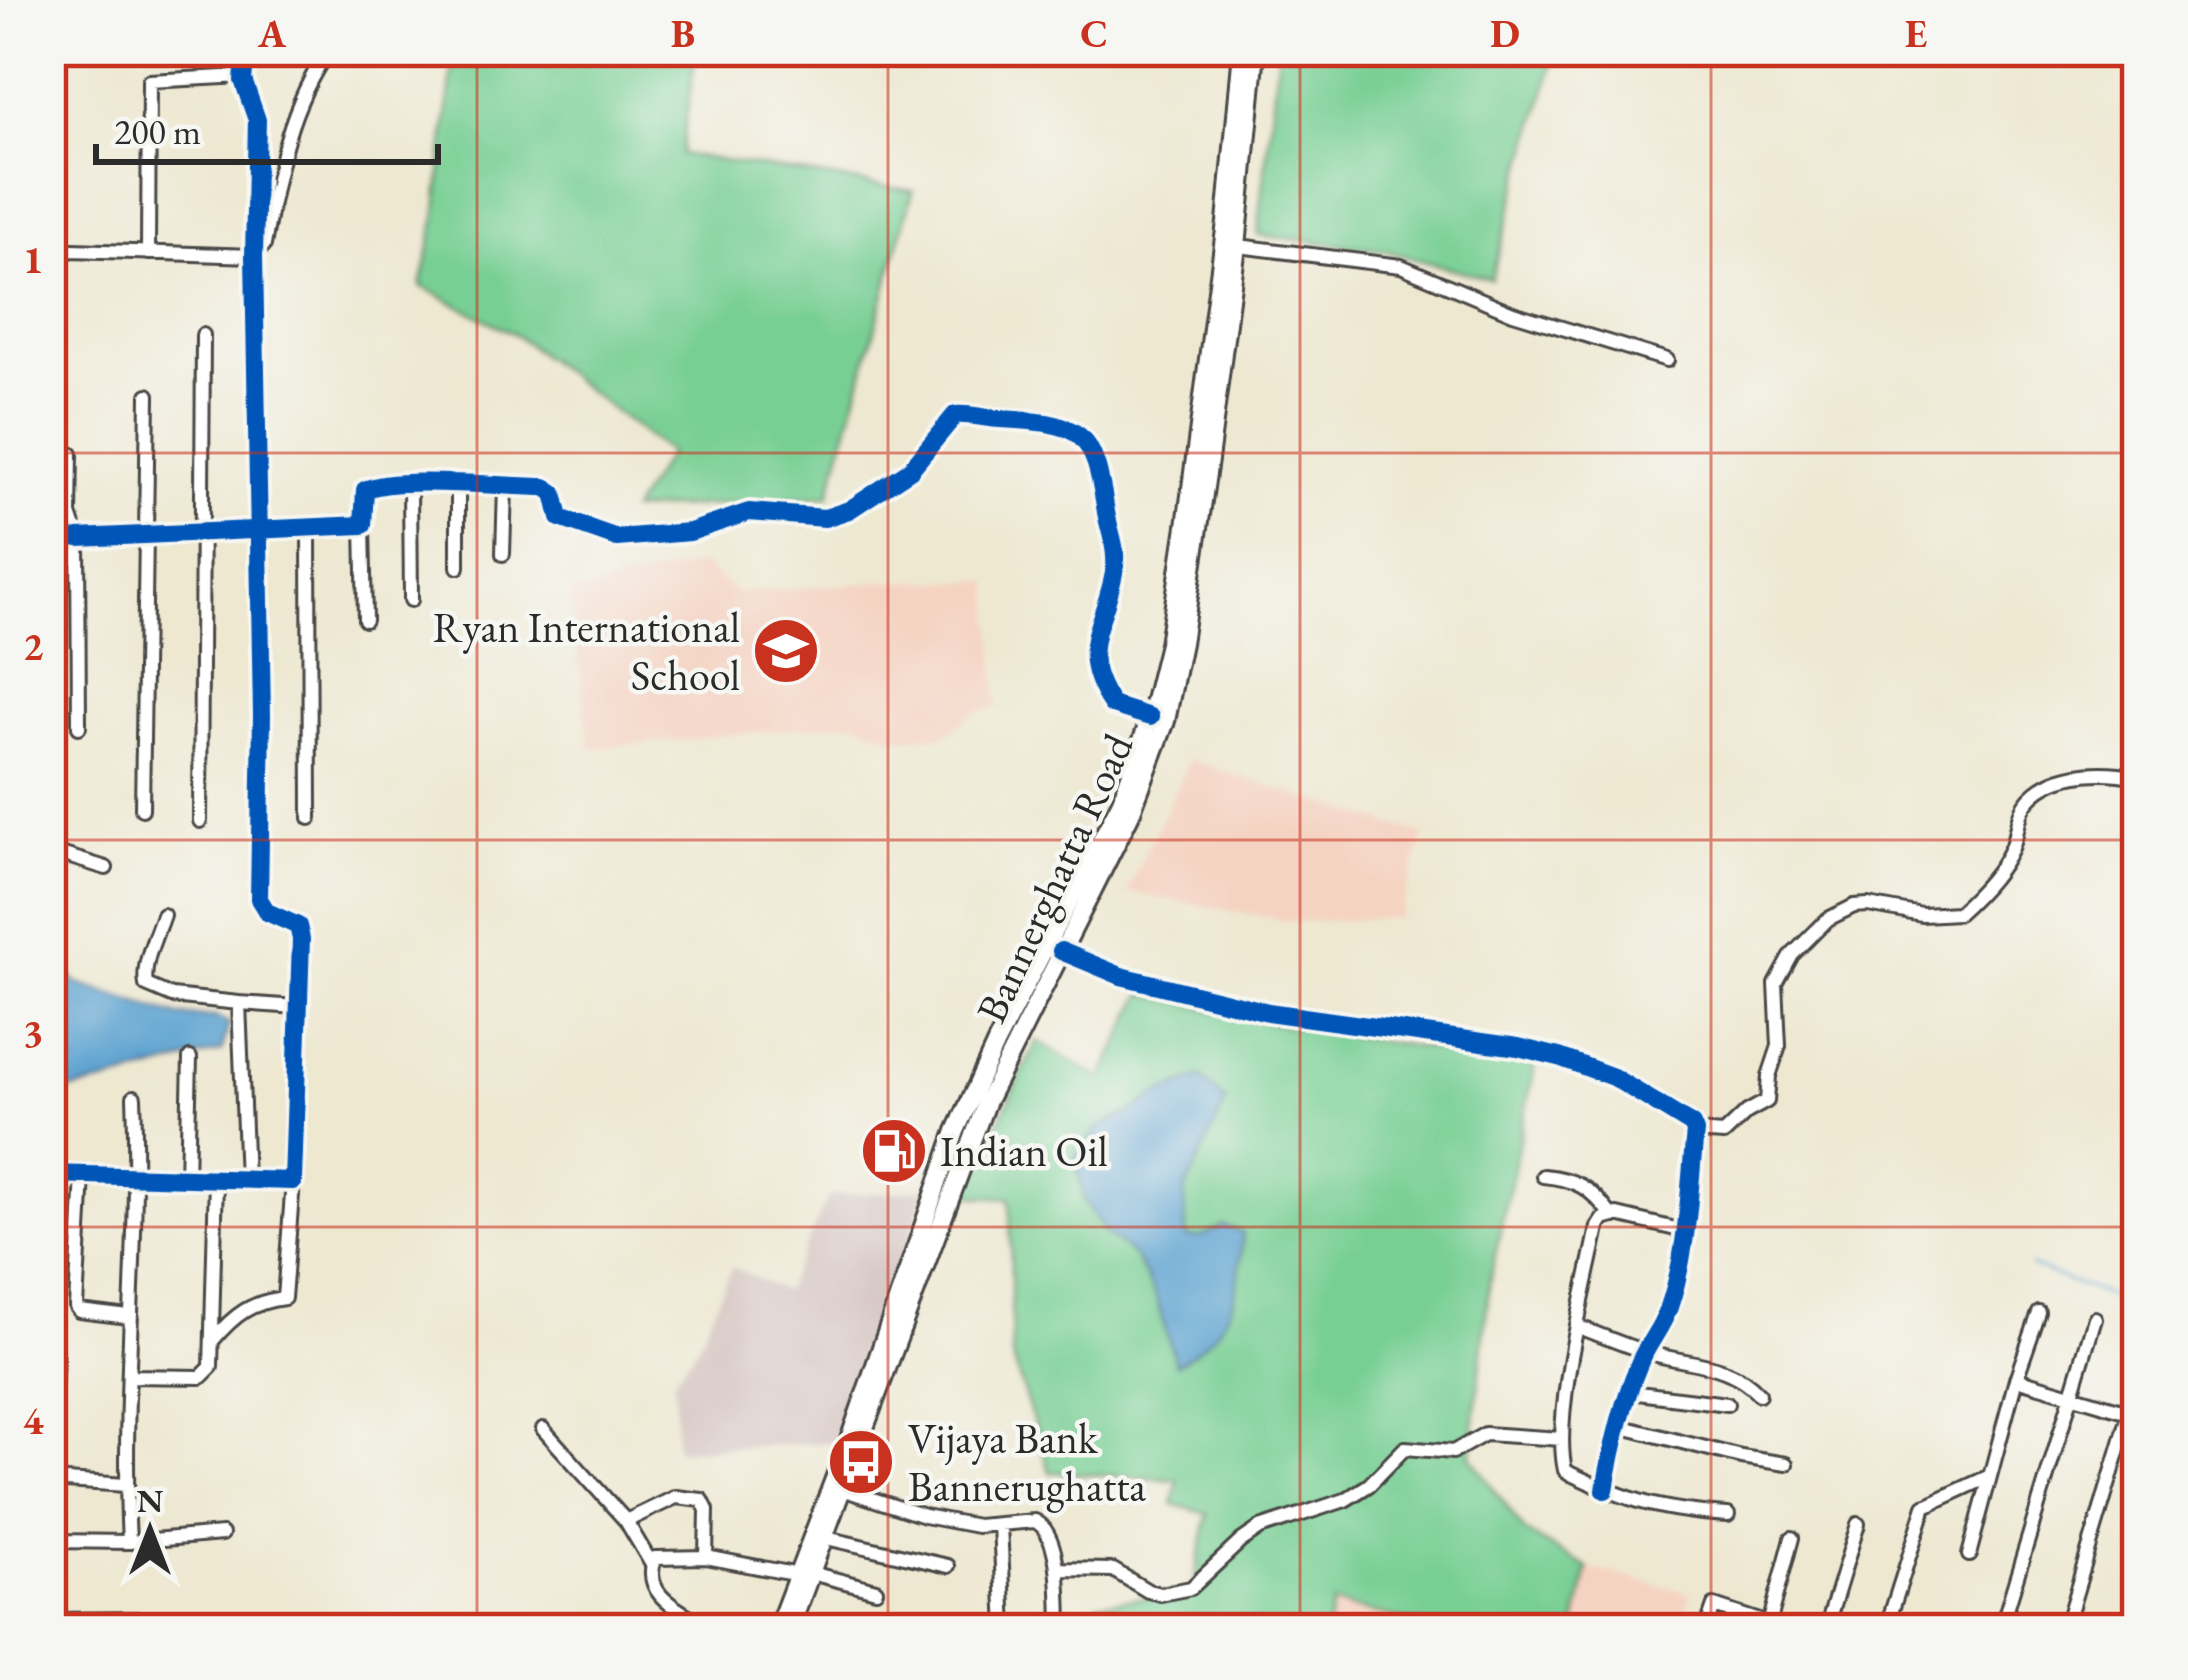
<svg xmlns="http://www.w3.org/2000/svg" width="2188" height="1680" viewBox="0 0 2188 1680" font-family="'EB Garamond',serif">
<rect width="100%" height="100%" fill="#f6f6f2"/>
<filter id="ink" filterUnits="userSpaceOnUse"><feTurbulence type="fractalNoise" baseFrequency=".00833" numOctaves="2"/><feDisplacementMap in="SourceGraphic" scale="24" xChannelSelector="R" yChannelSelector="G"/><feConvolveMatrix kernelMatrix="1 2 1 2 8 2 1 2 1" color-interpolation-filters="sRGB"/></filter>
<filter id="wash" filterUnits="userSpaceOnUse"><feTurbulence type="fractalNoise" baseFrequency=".004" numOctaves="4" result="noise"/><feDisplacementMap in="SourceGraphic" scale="48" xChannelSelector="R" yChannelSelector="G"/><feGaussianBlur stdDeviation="2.7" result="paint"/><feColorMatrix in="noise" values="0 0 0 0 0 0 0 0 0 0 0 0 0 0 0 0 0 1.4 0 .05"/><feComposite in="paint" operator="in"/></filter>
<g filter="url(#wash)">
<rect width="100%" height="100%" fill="#eee8d1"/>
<path fill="#f5d3c2" d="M701,564L737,593L878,582L990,581L998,708L973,713L945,736L891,738L857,722L590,749L570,593Z
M1189,760L1424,835L1399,918L1294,922L1127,892Z
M1588,1568L1691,1593L1680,1629H1575Z
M1333,1604L1446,1629H1326Z"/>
<path fill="#d1c0bd" d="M927,1189L838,1442L676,1450L674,1378L697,1346L732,1267L784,1291L829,1196Z"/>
<path fill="#78cf94" stroke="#527d60" stroke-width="3" d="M454,51H696L681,154L913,191L829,496L631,511L669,453L514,334L421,286L436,220Z
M1278,51H1557L1491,279L1382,250L1258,235Z
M1143,994L1266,1022L1535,1066L1490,1278L1471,1457L1525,1532L1588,1568L1575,1629H1446L1333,1604L1326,1629H1099L1097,1603L1192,1592L1208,1514L1173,1504L1178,1480L1050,1472L1012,1357L1010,1198L964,1195L1037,1041L1102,1079Z"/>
<path fill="#5aa1d0" stroke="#42667e" stroke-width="3" d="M51,956L78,984L179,1016L216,1017L229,1023L222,1051C164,1066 111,1085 51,1093Z
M1201,1077L1226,1102L1185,1191L1186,1237L1199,1238L1224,1226L1243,1233C1237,1301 1236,1325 1176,1365L1155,1295L1135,1257L1106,1234L1084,1200L1075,1157L1099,1127L1129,1114L1160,1093Z"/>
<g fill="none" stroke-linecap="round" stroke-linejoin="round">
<path stroke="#5aa1d0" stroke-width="3" d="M2031,1266L2137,1307"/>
</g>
</g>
<g filter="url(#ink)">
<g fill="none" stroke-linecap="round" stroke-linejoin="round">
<g stroke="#484744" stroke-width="18">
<path id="minor" d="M1230,245L1401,266L1513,313L1667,360
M148,253L149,81L243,76
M51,264L59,255L72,250L254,256L264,245C277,176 287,110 328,51
M410,485L411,600
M51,496L70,514L78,538L79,727
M70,514L71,454
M363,525L365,620
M309,527L310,818
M78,538L363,525L365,490C394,475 506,487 545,487L554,493L560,518L617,538L690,532L749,512L825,518L849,510L910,470L955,415C970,413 984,419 1000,419C1083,423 1093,429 1106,512C1109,530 1117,547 1115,566C1108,623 1072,647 1112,705L1150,717
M503,554L505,487
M458,567V486
M142,809L148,395
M200,821L203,335
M51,851L106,868
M163,915C156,936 142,963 146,985L172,996L239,1003
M1061,951L1121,976L1268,1012L1518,1047L1559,1057L1613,1077L1692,1125L1695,1132C1689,1189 1688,1252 1669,1307C1662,1328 1647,1344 1639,1364C1622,1404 1612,1448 1605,1490
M1695,1132L1724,1134L1747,1112L1767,1101L1769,1076L1779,1046L1776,984L1792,955L1828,919L1854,906L1868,905L1922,915L1958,913C1977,896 2000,872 2011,848C2017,834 2016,817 2025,804C2048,771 2101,769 2137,777
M51,1174L293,1181L301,939L298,926L267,912L259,899L262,716L254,256L257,120L243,80L246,51
M83,1175L76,1307L79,1311L129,1317
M1543,1176C1576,1179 1591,1188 1610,1214
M187,1178L190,1058
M246,1180L239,1003L298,1007
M1684,1231L1617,1215L1603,1219L1598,1227C1586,1287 1552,1415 1565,1470L1571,1474C1631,1502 1663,1511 1728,1515
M1579,1327C1600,1335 1621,1344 1643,1351C1684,1365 1728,1360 1759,1394
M213,1340C234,1315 251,1302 284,1298L293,1181
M51,1352L56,1357L51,1442
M129,1376L201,1377L211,1367L216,1179
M2016,1379L2136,1414
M1630,1392L1727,1404
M1619,1426L1741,1457L1786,1464
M543,1429L626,1521L651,1563
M51,1480L126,1485
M845,1490L924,1516L977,1526L1035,1521C1062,1534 1059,1601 1060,1629
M626,1521L676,1497L702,1500L707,1510L706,1557
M1000,1525L1005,1629
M826,1538L948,1566
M51,1541L129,1542L222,1534
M129,1542C121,1394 140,1245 134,1097
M1969,1555L2016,1379L2039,1313
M1057,1569L1113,1570L1148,1591L1161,1594L1191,1588L1241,1541L1260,1528L1345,1500L1369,1485L1405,1448L1453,1452L1485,1434L1562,1439
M811,1573L876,1590
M1768,1628L1792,1538
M710,1629C683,1611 640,1597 655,1558L706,1557L799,1575
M1706,1629L1714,1606L1784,1629
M1826,1629L1858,1524
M1886,1629L1925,1506L1988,1477
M2001,1629L2095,1318
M2065,1629L2137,1389
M2128,1629L2137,1601"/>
</g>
<g stroke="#484744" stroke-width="22">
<path id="major" d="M51,1622L143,1621L182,1629
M777,1629L850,1437L956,1131L996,1043L1121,801L1150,717L1168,644L1186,526L1226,222L1242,51
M790,1629L986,1103L1130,816L1166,721L1182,643L1209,460L1237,246L1256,51"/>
</g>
<use href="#minor" stroke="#fff" stroke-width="12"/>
<use href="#major" stroke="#fff" stroke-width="16"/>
<g stroke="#f6f6f2" stroke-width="26">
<path id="cycleway" d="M78,538L363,525L365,490C394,475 506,487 545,487L554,493L560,518L617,538L690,532L749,512L825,518L849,510L910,470L955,415C970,413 984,419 1000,419C1083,423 1093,429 1106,512C1109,530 1117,547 1115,566C1108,623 1072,647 1112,705L1150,717
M1061,951L1121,976L1268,1012L1518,1047L1559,1057L1613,1077L1692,1125L1695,1132C1689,1189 1688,1252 1669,1307C1662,1328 1647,1344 1639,1364C1622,1404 1612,1448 1605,1490
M51,1174L293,1181L301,939L298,926L267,912L259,899L262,716L254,256L257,120L243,80L246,51"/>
</g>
<use href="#cycleway" stroke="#0057b8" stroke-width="18"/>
</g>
</g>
<path fill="none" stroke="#c8321e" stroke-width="3" stroke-opacity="0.55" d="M477,51V1629M888,51V1629M1300,51V1629M1711,51V1629M51,453H2137M51,840H2137M51,1227H2137"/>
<defs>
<g id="school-disc" transform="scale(3.45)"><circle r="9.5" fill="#c8321e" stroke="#f6f6f2"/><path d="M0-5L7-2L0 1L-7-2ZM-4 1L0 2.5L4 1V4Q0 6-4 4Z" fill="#fff"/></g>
<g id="fuel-disc" transform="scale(3.45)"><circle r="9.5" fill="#c8321e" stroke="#f6f6f2"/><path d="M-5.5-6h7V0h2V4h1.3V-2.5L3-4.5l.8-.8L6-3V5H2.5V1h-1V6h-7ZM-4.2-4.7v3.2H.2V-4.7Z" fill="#fff"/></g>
<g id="bus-disc" transform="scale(3.45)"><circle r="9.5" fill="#c8321e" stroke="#f6f6f2"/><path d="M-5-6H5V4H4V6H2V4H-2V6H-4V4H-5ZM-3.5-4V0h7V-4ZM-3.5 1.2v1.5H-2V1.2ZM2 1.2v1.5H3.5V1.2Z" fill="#fff"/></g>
</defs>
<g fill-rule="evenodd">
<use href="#school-disc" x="786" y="651"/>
<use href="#fuel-disc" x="894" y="1151"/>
<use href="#bus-disc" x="861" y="1462"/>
</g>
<g text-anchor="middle" stroke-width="9" stroke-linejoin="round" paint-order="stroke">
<g font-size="42" fill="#2b2b2b" stroke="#f6f6f2" text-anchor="start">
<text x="740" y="642" text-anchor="end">Ryan International<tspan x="740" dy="48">School</tspan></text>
<text x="940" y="1166">Indian Oil</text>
<text x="908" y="1453">Vijaya Bank<tspan x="908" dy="48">Bannerughatta</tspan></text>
</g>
<g font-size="42" fill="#2b2b2b" stroke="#f6f6f2">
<text transform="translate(1054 878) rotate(-65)" y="15">Bannerghatta Road</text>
</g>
</g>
<rect width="2188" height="1680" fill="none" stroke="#f6f6f2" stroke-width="132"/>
<g transform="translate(150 1530)" stroke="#f6f6f2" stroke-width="9" paint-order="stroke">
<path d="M0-9L21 45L0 30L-21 45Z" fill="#2b2b2b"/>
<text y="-18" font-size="33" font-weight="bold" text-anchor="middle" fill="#2b2b2b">N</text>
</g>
<path d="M96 144v18h342v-18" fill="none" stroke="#2b2b2b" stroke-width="6"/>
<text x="114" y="144" font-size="36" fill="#2b2b2b" stroke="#f6f6f2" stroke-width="9" paint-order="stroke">200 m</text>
<rect x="66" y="66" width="2056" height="1548" fill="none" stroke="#c8321e" stroke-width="4.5"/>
<g font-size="39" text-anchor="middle" font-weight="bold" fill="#c8321e">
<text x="272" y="47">A</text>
<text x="683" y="47">B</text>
<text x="1094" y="47">C</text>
<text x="1505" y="47">D</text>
<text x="1916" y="47">E</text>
<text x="33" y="273">1</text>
<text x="33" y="660">2</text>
<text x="33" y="1047">3</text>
<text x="33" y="1434">4</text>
</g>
</svg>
